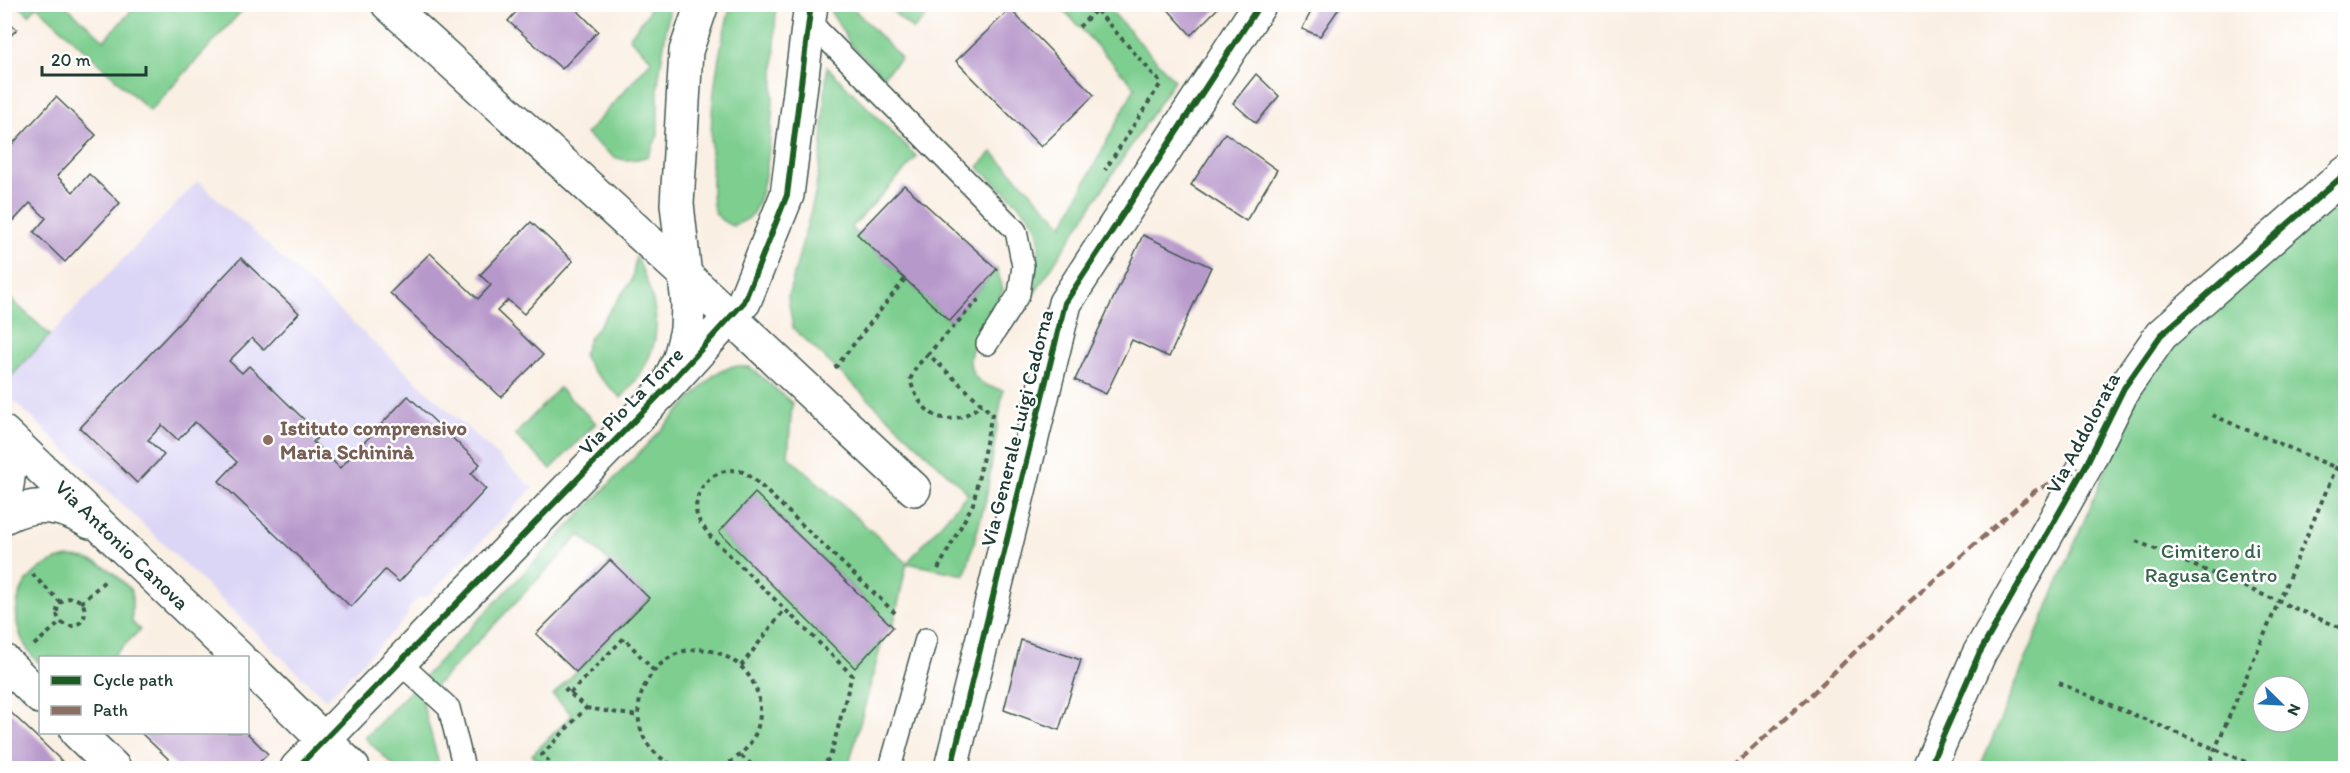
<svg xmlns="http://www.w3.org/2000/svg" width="2350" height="773" viewBox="0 0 2350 773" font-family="Itim,sans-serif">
<rect width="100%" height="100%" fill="#fff"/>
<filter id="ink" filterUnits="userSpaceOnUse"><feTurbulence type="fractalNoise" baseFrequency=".0167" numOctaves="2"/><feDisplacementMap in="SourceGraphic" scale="12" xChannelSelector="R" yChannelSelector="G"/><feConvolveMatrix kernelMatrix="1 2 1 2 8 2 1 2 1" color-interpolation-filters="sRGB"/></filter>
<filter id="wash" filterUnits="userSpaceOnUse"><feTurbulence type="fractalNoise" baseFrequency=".008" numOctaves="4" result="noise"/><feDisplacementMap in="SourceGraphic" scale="24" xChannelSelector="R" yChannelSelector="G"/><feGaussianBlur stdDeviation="1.35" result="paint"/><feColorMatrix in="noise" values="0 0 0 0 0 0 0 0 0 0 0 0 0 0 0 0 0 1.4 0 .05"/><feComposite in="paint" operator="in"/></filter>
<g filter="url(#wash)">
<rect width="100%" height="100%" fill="#faefe3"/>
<path fill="#dcd6f6" d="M198,181L533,488L428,596L419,598L408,609L407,617L326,700L5,392L4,383Z"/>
<path fill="#7dce8f" stroke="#4e8662" stroke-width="1.5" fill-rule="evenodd" d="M18,5H65L104,40L137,5H247L150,111L37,6L29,15Z
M650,5H670L658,83V135L648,156C617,167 609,154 586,134L652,60L629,38L648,13Z
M731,5H776C774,46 776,192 749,218C745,221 737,224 732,226C725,222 719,220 715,212C711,204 712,189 712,180C708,120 715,62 731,5Z
M830,5H850L901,58L883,76L851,45L829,9Z
M886,5H937L913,30Z
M1059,5H1106L1174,80L1023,311C1031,288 1049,242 1032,220C1020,202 994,183 978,167L992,152L1063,225L1135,87Z
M827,67L917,157L851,228L950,321L997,269L1003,290C985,322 939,380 1003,390L986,499L965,575L907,563L893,627L755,493L719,532L855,668L883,638L848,768H545L532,755L572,715L553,695L649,598L580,535L422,700L440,768H396L365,738L715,374L733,366L750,367L792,403L788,456L907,563L968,493L793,328L788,297L815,195L821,155Z
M2345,196V768H1980L2149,367ZM2263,686H2299V722H2263Z
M636,256C663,312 667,350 621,398L592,370L583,355L589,339L632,280Z
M4,293L50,335L5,383H4Z
M559,388L596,423L551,469L515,435Z
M68,557C98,557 113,571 132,591V622L140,630L112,657L40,658V664C0,627 12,568 68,557Z"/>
<g id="blocks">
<path fill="#b798cb" d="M523,4H581L576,9L598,31L562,69L508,21Z
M1163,4H1222L1191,35Z
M1315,4H1342L1320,36L1302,29Z
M1010,9L1094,95L1041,147L956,61Z
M4,18L17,29L4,43Z
M1256,74L1279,96L1256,123L1233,103Z
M56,97L96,135L57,176L73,192L89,174L120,203L65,262L34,232L46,218L30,203L5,230V152Z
M1225,133L1277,170L1246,221L1191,185Z
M904,185L997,269L950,321L857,234Z
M531,222L573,261L524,314L508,300L497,311L543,355L501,397L390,293L430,253L478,299L491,285L480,275Z
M1143,235L1211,267L1169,357L1132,340L1106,394L1075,380Z
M241,258L299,313L264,350L252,338L229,361L242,373L249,366L320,435L313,442L340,468L408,396L480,464L471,474L486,489L399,582L385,570L351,607L219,481L237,462L195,422L178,440L162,425L148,440L164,455L137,483L80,428Z
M755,493L893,627L855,668L719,532Z
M610,560L649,598L576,672L536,634Z
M1021,640L1081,660L1059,730L1004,710Z
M4,706L41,741L69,768H4Z
M140,732H246L268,754L253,768H178Z
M539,763L545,768H534Z"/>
</g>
</g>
<g filter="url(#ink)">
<use href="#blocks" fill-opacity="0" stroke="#40584e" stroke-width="1.5"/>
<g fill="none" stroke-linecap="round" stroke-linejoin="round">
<g stroke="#40584e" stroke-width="24">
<path id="service" d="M809,21L1016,231L1023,266L1019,294L987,344
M401,664L449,708L464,768
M890,768L926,639"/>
</g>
<g stroke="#40584e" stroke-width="36">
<path id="minor" d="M388,4L683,273L914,489
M672,375L680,358L687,330L688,304L677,204L686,51L702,4
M4,433L239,658
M4,447C11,464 9,481 4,498
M4,517C35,501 61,504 90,522
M4,661L40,697
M248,666L353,768
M77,732L114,768
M297,768L664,390L744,302L787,195L811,4
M951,768L1065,303L1260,4
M1929,768L1979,654L2086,465L2124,388L2161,335L2346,173"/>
</g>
<path stroke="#40584e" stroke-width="4" stroke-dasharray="4.5 4.5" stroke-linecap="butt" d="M907,4L911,8L914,4
M1091,4L1161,83L1105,170
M1079,27L1096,10
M928,354L916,367L910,380C922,418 949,432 982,404
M835,368L905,279
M2212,415L2346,472
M2136,541L2346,630
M938,569L973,504L992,414L928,354L979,299
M32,574L61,603
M57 612a14 14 0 1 1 28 0a14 14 0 1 1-28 0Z
M81,603L107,579
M34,645L61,622
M741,666L785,609
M2059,683L2260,768
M570,693L624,638L653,670
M586,708L638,716
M741,756L756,768
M556,768L542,755L586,708L562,686
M663,768L667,764
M679,768C592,732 661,610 735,662C751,673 761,693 760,713C759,739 742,758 719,768
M819,768L830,758L852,675L710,536C706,530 699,522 697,516C691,490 716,463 743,472C748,474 754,480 758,483L895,613
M2207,768L2346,445"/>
<use href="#service" stroke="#fff" stroke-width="21"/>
<use href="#minor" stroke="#fff" stroke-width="33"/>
<path stroke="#8d6e63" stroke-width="4.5" stroke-dasharray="9 4.5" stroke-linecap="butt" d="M1731,768L1813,693L1871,636L2035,491L2083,467"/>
<g stroke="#fff" stroke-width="10">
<path id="cycleway" d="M297,768L664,390L744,302L787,195L811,4
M951,768L1065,303L1260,4
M1929,768L1979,654L2086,465L2124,388L2161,335L2346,173"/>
</g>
<use href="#cycleway" stroke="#1b5e20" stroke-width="6"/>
</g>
</g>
<circle fill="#8d6e63" stroke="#fff" stroke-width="2" cx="268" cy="440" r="6"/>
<g text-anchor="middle" stroke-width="5" stroke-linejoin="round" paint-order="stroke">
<g font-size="21" fill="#1f3d34" stroke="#fff">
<text transform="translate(631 401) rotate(-46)" y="7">Via Pio La Torre</text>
<text transform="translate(1017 428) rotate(-76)" y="7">Via Generale Luigi Cadorna</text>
<text transform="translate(2083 433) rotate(-62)" y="7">Via Addolorata</text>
<text transform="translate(122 545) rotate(44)" y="7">Via Antonio Canova</text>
</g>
<g font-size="21" font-weight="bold" fill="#785e54" stroke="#fff" text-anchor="start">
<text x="280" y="435">Istituto comprensivo<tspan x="280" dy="24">Maria Schininà</tspan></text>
</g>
<g font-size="21" fill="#36614b" stroke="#fff">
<text x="2211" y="558">Cimitero di<tspan x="2211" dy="24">Ragusa Centro</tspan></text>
</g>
</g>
<rect width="2350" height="773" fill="none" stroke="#fff" stroke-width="24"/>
<rect x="39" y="656" width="210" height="78" fill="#ffffff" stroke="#a5b1ae" stroke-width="1.5"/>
<rect x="51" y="676" width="30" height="9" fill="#1b5e20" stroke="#a5b1ae" stroke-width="1.5"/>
<text x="93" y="686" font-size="18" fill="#1f3d34">Cycle path</text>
<rect x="51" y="706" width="30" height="9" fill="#8d6e63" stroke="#a5b1ae" stroke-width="1.5"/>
<text x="93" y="716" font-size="18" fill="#1f3d34">Path</text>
<g transform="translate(2281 704) rotate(114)"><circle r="28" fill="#ffffff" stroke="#a5b1ae" stroke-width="1.5"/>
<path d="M0-4.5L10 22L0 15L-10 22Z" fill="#1f6fb2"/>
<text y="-9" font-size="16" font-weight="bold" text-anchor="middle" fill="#1f3d34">N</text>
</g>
<path d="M42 66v9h104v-9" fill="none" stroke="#1f3d34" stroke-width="3"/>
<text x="51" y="66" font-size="18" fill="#1f3d34" stroke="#ffffff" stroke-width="4.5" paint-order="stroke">20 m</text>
</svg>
